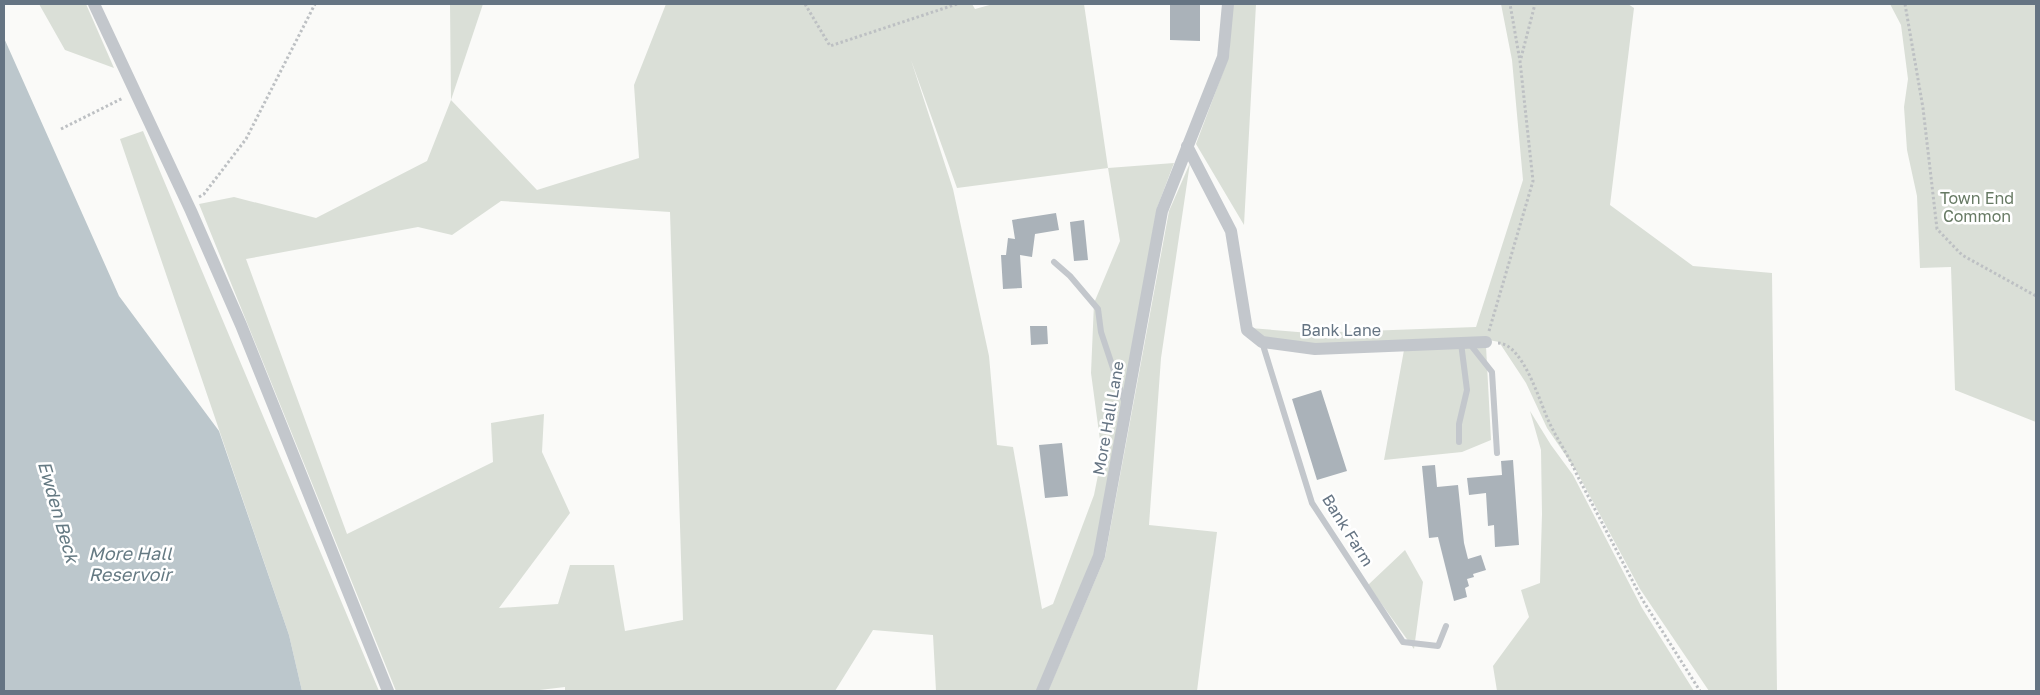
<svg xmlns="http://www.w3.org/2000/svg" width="2040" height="695" viewBox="0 0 2040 695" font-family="'Golos Text',sans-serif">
<rect width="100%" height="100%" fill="#fafaf8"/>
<path fill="#dadfd7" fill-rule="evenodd" d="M39,4H86L114,68L65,50Z
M450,4H483L451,100L537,190L639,158L634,85L666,4H972L975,9L993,4H1084L1108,168L1174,163L1157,208L1095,556L1037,691H936L933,635L873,630L835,691H565V687L531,691H396L199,204L234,197L316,218L427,161L451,100ZM911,60L957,188L1108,168L1120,241L1094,303L1091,373L1102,455L1094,495L1053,604L1042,609L1013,447L997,445L989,356L953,189ZM501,201L670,212L683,620L625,631L614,565H570L558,604L499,608L570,513L542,452L544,414L491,423L493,462L347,534L246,259L418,227L452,235Z
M1232,4H1256L1244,225L1196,144L1229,56Z
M1501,4H1628L1634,8L1610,205L1693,266L1772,273L1777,691H1709L1640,589L1577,472L1547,428L1526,383L1499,342L1484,339L1316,346L1265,340L1250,328L1310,333L1476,327L1523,180L1512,60Z
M1890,4H2036V422L1955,390L1951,267L1920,268L1917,196L1907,150L1904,107L1908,79L1901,25Z
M143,131L379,691H302L289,635L120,139Z
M1190,163L1161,358L1149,525L1217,532L1197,691H1048L1105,557L1169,211Z
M1486,346L1491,440L1462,452L1384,460L1404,350Z
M1530,411L1551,445L1573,475L1642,608L1694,691H1497L1493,666L1529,617L1521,590L1540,583L1542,514L1541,450Z
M1405,550L1423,582L1414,649L1368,585Z"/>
<path fill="#bcc7cc" d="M4,38L119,296L219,431L289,635L302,691H4Z"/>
<path fill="#aab2b9" d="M1170,4H1200V41L1170,40Z
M1056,213L1059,230L1035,234L1032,257L1020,255L1022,288L1003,289L1001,255H1006L1008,238L1015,239L1012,220Z
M1084,220L1088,260L1074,261L1070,222Z
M1030,326H1047L1048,344L1031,345Z
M1321,390L1347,471L1317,480L1292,399Z
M1062,443L1068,496L1045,498L1039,445Z
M1513,460L1519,545L1495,547L1494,525L1488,526L1486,493L1469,495L1467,478L1502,475L1501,461Z
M1435,465L1437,487L1458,485L1464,543L1468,559L1481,555L1486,570L1473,574L1474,577L1467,579L1469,586L1465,588L1467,597L1454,601L1438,537L1429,538L1422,466Z"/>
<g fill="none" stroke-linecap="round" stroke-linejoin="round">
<path stroke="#bdc0c3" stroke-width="3" stroke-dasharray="2.5 2.5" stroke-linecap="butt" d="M805,4L830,46L957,4
M1905,4L1923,108L1937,229L1962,255L2036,296
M1521,58L1535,4
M61,129L123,98
M199,197L204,194L246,139L315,4
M1489,331L1533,181L1520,61L1510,4
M1498,343C1524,344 1540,404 1550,424C1558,441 1569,456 1577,475L1642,599L1700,691"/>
<path stroke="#c3c7cc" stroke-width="6" d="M1054,262L1070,276L1098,309L1101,332L1124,401
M1262,342L1312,503L1403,642L1438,646L1446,626
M1469,343L1492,372L1497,453
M1459,442V424L1467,390L1461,343"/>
<path stroke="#c3c7cc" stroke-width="12" d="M94,4L191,211L241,325L388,691
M1187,146L1231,231L1247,330L1262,342L1315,349L1486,342
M1042,691L1099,556L1162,211L1223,57L1228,4"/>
</g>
<g text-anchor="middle" stroke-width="5" stroke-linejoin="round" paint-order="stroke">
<g font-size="16" fill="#677a64" stroke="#fff">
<text x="1977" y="204">Town End<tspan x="1977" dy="18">Common</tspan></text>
</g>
<g font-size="16" fill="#657483" stroke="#fff">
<text x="1341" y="336">Bank Lane</text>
<text transform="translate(1108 418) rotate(-80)" y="6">More Hall Lane</text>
<text transform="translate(1348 530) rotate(58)" y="6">Bank Farm</text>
</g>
<g font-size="18" font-style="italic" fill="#657a83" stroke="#fff">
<text transform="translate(58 512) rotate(74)" y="6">Ewden Beck</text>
<text x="130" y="560">More Hall<tspan x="130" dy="21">Reservoir</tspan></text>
</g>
</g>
<rect width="2040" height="695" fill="none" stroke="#657483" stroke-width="10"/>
</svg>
